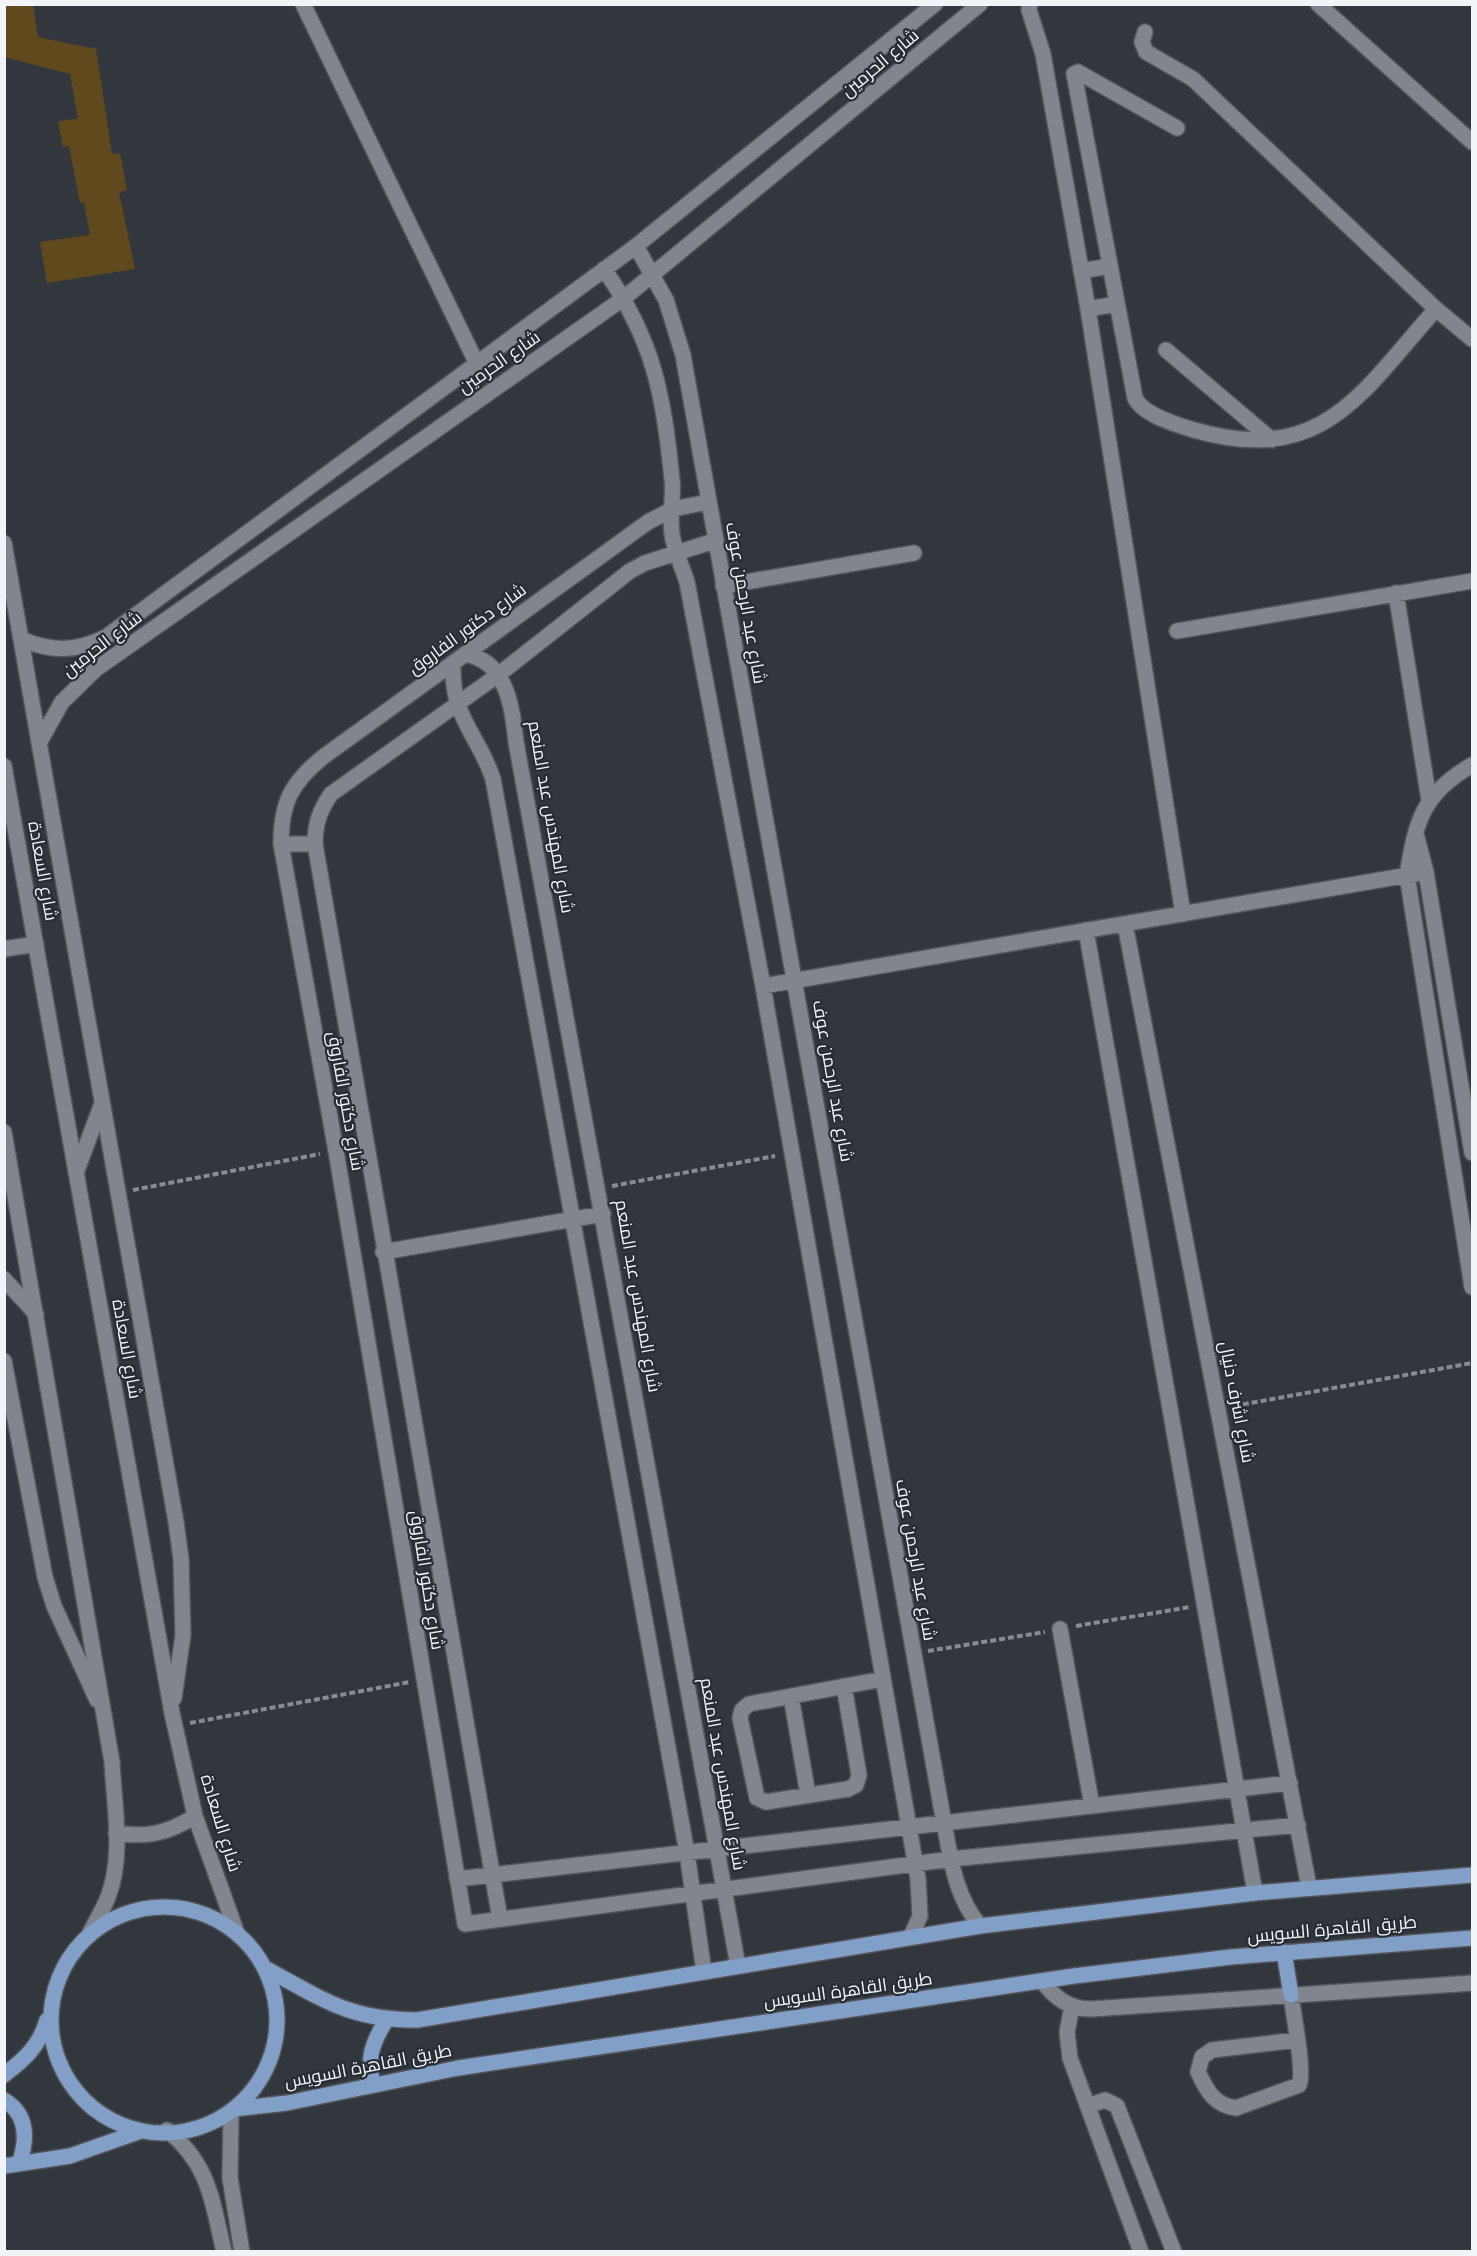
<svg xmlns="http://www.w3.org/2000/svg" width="1477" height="2256" viewBox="0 0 1477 2256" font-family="'Nunito Sans',Cairo,sans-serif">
<rect width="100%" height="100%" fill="#32373d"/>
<path fill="#5f491d" d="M4,4H33L38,37L96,49L112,154L120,153L127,190L119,192L135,269L47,283L40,242L90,235L84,203H80L69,146L63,147L58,122L78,118L70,74L4,57Z"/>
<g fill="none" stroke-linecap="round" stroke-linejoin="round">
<g stroke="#52565b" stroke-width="18">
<path id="minor" d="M303,4L476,362
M1030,4L1029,10L1043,54L1088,309L1183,914
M1318,4L1472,142
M1145,32L1142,42L1146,52L1193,79L1436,309L1472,339
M1177,128L1078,72L1074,74L1135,398C1143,415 1177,425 1194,430C1323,467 1361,393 1436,309
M636,246L666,300L683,355L944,1823C951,1860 955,1896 980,1926
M604,269C654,341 663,393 672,479C674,497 669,516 672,534C674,550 682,566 687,582L763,986L918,1879L920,1916L911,1936
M1081,271L1110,266
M1088,309L1117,304
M1166,350L1272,440
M708,502L673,509L648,522L323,757C291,783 281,803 281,844L336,1151L465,1924L951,1859L1298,1825
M4,543L176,1522L181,1559L183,1635L174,1698
M723,586L914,553
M1396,593L1429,800
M1177,631L1472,581
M21,639C51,652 76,652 106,637L636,246L935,4
M465,654C507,661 512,707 516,742L738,1966
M453,663C451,719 478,733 493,779L687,1853L704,1972
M39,743L62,702L96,669L624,298L980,4
M1472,765C1422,794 1416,821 1407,875L1472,1287
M4,766L172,1713L195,1816L237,1933
M1416,834L1426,872L1472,1153
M281,844H315
M1125,924L1309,1887
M1086,930L1255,1893
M4,949L36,944
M763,986L1426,872
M4,1132L112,1762C114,1805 124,1856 108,1897C103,1910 95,1922 89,1935
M76,1173L101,1106
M383,1252L603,1214
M4,1279L36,1314
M4,1361L45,1577L54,1606L97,1700
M1060,1629L1092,1806
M844,1686L859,1775L856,1785L848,1789L766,1802L757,1798L740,1718L742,1710L749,1704L883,1679
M791,1696L808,1795
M116,1833C147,1838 169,1833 195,1816
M457,1879L1290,1783
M500,1919L315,844C315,823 320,810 331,794L498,675L630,571L645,563L714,541
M1042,1981C1055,1998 1069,2009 1091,2009L1472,1983
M1291,1995C1293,2013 1305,2072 1299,2085L1236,2108C1214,2105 1207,2091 1198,2072L1202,2057L1212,2050L1297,2040
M1072,2006L1067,2032L1070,2058L1141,2252
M1088,2106L1105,2100L1117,2106L1174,2252
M231,2113L230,2178L242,2252
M167,2130C210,2165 212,2201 224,2252"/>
</g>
<g stroke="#52565b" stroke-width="18">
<path id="major" d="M51 2020a113 113 0 1 1 226 0a113 113 0 1 1-226 0Z
M1284,1952L1291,1995
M265,1968C322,1999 349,2020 417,2020L980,1926L1255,1893L1472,1875
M4,2075C25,2059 40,2045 47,2020
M373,2084C366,2058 373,2041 387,2019
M4,2100C29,2115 27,2141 19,2164
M234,2109L287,2103L458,2068L1074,1976L1231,1957L1472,1938
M4,2166L70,2156L141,2131"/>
</g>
<path stroke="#888c91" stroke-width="4" stroke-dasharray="6 3" stroke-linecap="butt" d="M612,1186L775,1156
M133,1190L320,1154
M1234,1406L1472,1363
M1076,1626L1190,1607
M928,1651L1045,1632
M190,1723L410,1682"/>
<use href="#minor" stroke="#81868e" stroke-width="15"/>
<use href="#major" stroke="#82a0c7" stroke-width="15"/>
</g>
<g text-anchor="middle" stroke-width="4.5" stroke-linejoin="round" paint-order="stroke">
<g font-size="18" fill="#f1f4f8" stroke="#282d33">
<text transform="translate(880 63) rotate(-40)" y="6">شارع الحرمين</text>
<text transform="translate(499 362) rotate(-35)" y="6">شارع الحرمين</text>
<text transform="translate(746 603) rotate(80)" y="6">شارع عبد الرحمن عوف</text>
<text transform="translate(467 629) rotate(-36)" y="6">شارع دكتور الفاروق</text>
<text transform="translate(102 644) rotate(-38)" y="6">شارع الحرمين</text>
<text transform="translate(551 817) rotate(80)" y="6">شارع المهندس عبد المنعم</text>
<text transform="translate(43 871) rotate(80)" y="6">شارع السعادة</text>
<text transform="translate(833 1081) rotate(80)" y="6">شارع عبد الرحمن عوف</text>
<text transform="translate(346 1101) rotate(80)" y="6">شارع دكتور الفاروق</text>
<text transform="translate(638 1296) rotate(80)" y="6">شارع المهندس عبد المنعم</text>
<text transform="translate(127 1349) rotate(80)" y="6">شارع السعادة</text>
<text transform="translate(1237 1402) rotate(79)" y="6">شارع اشرف دنيال</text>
<text transform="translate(916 1560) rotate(80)" y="6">شارع عبد الرحمن عوف</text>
<text transform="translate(427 1580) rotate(81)" y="6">شارع دكتور الفاروق</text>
<text transform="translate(723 1774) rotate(80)" y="6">شارع المهندس عبد المنعم</text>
<text transform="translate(221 1823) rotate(73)" y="6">شارع السعادة</text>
<text transform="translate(1332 1929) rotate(-5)" y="6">طريق القاهرة السويس</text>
<text transform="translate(848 1990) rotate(-8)" y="6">طريق القاهرة السويس</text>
<text transform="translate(368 2066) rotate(-11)" y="6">طريق القاهرة السويس</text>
</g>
</g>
<rect width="1477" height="2256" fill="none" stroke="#f1f4f8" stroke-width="12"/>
</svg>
